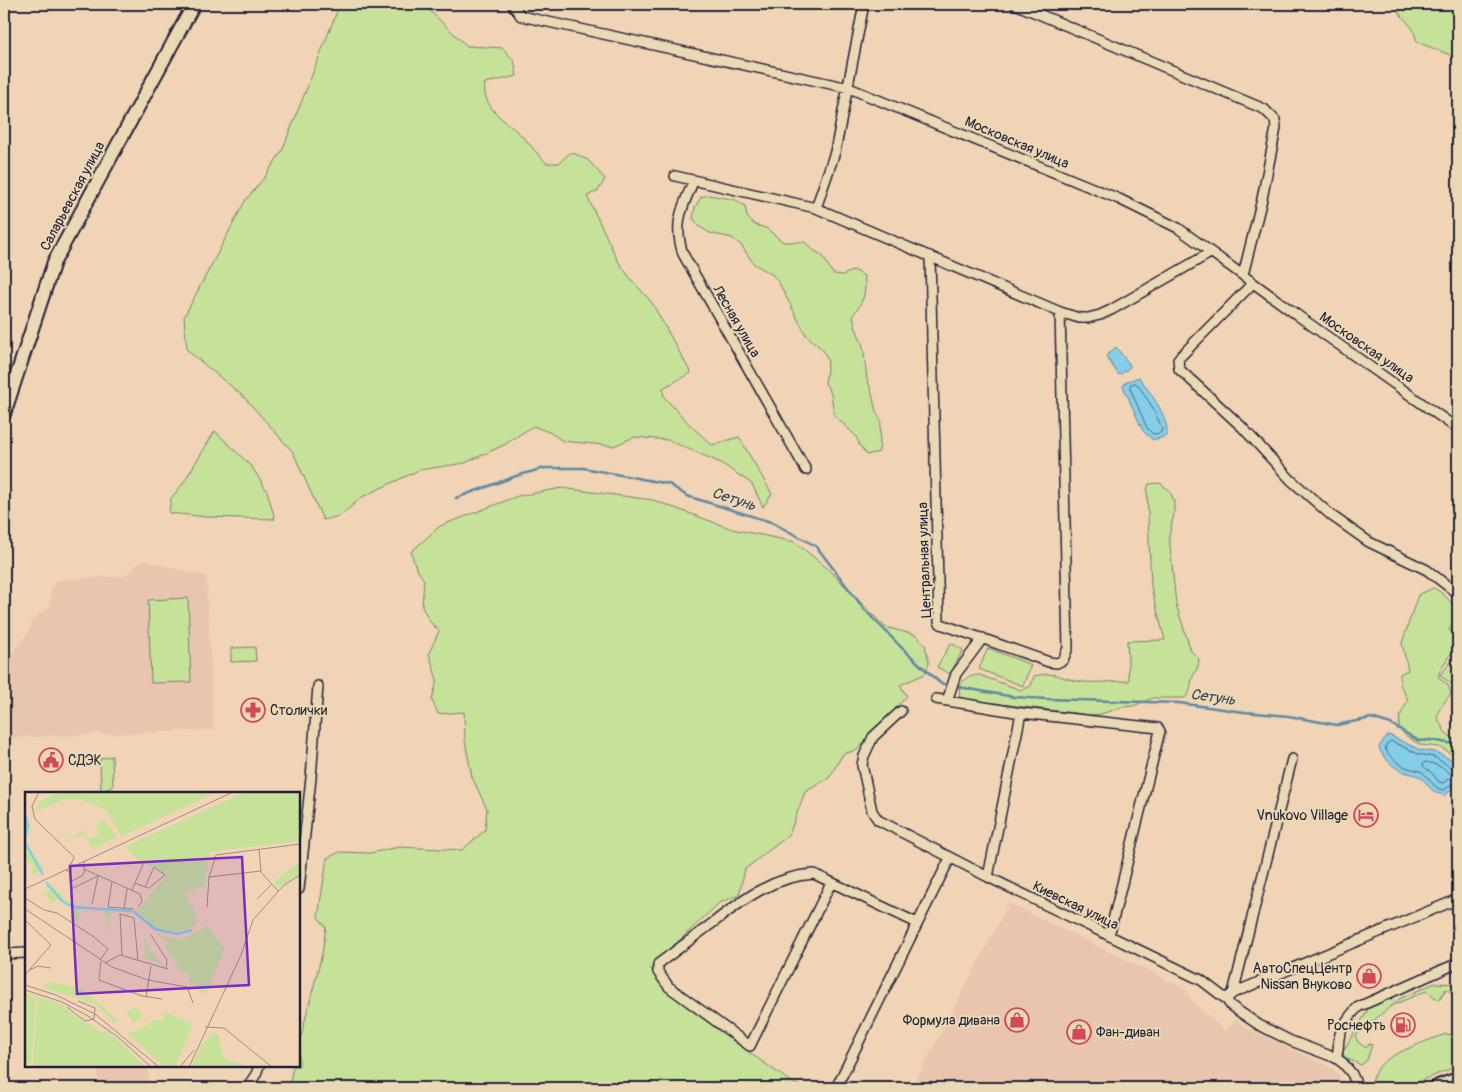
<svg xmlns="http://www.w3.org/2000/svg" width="1462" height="1092" viewBox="0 0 1462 1092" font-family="Pangolin,sans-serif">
<rect width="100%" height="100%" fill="#f1d3b6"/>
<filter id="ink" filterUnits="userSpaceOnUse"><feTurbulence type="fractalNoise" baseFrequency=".02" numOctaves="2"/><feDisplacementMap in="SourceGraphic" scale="10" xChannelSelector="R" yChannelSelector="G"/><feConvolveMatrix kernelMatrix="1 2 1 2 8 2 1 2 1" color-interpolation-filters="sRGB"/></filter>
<g filter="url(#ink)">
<path fill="#e9c5af" d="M142,560L206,576L214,730L4,738V664L27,634L33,620L50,606L51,589L57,580L125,576Z
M1009,903L1184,988L1194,1003L1225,1031L1236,1020L1246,1028L1330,1067L1338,1074L1344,1087L912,1088Z
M98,1066H148L149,1088H96V1083H98Z"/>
<path fill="#c6e299" stroke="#74826a" d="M340,4H425L431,12L467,46L503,48L514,61L517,76L485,83C481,108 506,121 522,136C530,145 538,154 546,163H559L571,152L588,160L605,179L598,191L587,196L618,261L630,278L652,303L691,373L663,388L664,397L691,426L712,445L739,437L772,494L763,507L752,484L721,463L668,440L634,437L614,446L563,441L549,432L533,426L504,445L465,463L419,470L362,497L340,516L323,520L293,452L244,397L187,350L184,317L245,201L264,178L282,151Z
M1392,4H1458V58L1417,42L1413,29Z
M709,195L736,200L745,206L747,217L755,225L766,228L783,242H805L813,250L822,255L833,274L843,275L854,270L864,276C867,292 863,303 853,315L855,326L863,346L867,379L871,390L876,411L881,421L879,452L867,455L860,446L856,436L834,415L831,393L825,383L828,361L823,350L806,335L779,283L773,275L754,264L741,245L732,238L710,233L700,227L693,218L695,207L701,197Z
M215,431L252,467L267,491L275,519L208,517L169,513L171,498L182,485Z
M1160,483L1170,491L1174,502V514L1169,536L1176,604L1191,651L1199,659C1198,671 1195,670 1192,679C1189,689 1193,688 1185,698H1153L1133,706L1122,707L1101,714L1091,715L959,699L960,684L968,677L979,675L1021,690L1031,686L1034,676C1055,671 1058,677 1077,681C1090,684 1114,681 1129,681L1127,641L1165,640L1151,587L1147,490L1149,484Z
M562,488L653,500L732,529L795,542L827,568L885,627L916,635L925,645L929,663L925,674L900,685L907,696L857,750L843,754L829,778L805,792L789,835L745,869L739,895L719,903L650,968L666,991L747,1051L787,1079L803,1088H289L293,1066H299V1044L322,954L326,927L318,917L327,858L340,852L370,853L399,847L462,850L485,830L487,809L472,777L465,741L464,712L438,714L432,700L437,680L429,653L439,631L431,623L422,607L424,580L416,568L411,552L440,526L518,496Z
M1433,588C1445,593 1452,603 1458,614L1449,630L1455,637L1456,646L1441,668L1438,677L1448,685L1451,693L1440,708L1437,717L1445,732L1458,742V760L1447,751L1439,747L1420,745L1405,735L1399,726L1400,716L1408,700L1400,684V674L1408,670L1402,643L1418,595Z
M188,598L191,682L151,683L148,600Z
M951,643L963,650L950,674L937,667Z
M255,647L256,661L231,662V648Z
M988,648L1031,665L1023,686L979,669Z
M1455,657L1458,659V678L1453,685L1440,675Z
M112,756L113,787L101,791L100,759Z
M1435,983L1458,984V997L1446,989L1439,1000L1426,991L1391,1006L1355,1036L1358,1042L1366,1048L1369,1044L1372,1045L1367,1060L1361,1065L1344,1057L1343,1051L1369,1008L1389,999L1396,1003L1399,999Z
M1446,1034L1453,1035L1458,1038V1066L1402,1088H1369C1372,1081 1375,1073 1379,1067C1388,1054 1429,1040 1446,1034Z"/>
<path fill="#86cee7" stroke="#5e89a2" d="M1116,347L1130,365V367L1120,375L1118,374L1106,356Z
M1139,377C1150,393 1169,416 1167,436L1153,440L1143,431L1123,386L1126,382Z
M1389,735L1420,750L1435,752L1454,761L1458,766V785L1445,795C1428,793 1431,785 1420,777C1415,774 1410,774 1404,772C1394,768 1382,758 1379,747L1385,738Z"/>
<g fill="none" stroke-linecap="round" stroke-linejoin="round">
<path stroke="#4a6780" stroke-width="1" d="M1135,383L1137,384C1147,398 1157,413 1162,430L1160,433L1153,434L1147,428L1130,388V385Z
M1425,762C1435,763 1444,768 1451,774V777L1443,783L1439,782L1433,774L1423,766Z
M1458,769H1454L1434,757L1418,754L1391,741L1389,742L1385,747C1387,756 1400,765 1408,768C1412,769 1416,770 1420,771C1430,776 1432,789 1444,790L1454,783L1458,782"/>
<path stroke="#5e89a2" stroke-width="2.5" d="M456,498L519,475L545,468H583L669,484L687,496L771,522L816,546L864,609L901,647L940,683L948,685
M959,687L1014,697L1046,699L1179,703L1244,712L1288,716L1337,725L1371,718L1391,724L1419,741L1430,740L1454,744L1458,747"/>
<g stroke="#22223b" stroke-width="12">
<path id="street" d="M512,4L521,16L849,88L1119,199L1178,228L1304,320L1458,429
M1015,4L1264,109L1275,120L1276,128L1262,199L1243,275
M675,176L816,208L1060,312L1079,318H1088L1100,315L1111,310L1210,253
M694,180C682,208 673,223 683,254L806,470
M816,208L835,152L864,4
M930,256L939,622L941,624L1049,662L1057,663L1063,660L1068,648L1060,312
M1253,283L1178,359L1179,369L1242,427L1291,480L1332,516L1369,542L1427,570L1458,594
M936,699L1021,713L1158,728L1160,731L1109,936
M947,701L956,674L983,638
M901,711L873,737L864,756L862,765L872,811L878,820L988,877L1201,980L1226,999L1231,1006L1259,1025L1291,1041L1336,1058L1343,1063L1352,1074L1358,1088
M988,877L1021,713
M831,883L750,1046L669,987L658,972V964C677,950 695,936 714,922C744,899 774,876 814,874L917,923
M299,889L311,778L318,686
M4,954L26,953
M1233,993L1458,899
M1226,999L1233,993L1292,759
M1336,1058C1339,1051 1338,1045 1339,1038C1341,1027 1351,1014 1358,1007L1458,963
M247,1088L256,1074L259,1066
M836,1088L950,858"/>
</g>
<g stroke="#22223b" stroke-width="16">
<path id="secondary" d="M4,414L54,262L194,4"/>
</g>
<g stroke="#22223b" stroke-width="20">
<path id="highway" d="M1439,1088L1458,1081"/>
</g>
<use href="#street" stroke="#ebd9b6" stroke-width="9"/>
<use href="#secondary" stroke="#ebd9b6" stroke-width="12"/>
<use href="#highway" stroke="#ebd9b6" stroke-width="16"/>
</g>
</g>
<defs>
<g id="pharmacy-ring" transform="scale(1.25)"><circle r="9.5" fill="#ebd9b6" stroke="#d1495b" stroke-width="1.5"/><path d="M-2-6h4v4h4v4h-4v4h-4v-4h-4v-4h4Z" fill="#d1495b"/></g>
<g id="civic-ring" transform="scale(1.25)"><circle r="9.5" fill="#ebd9b6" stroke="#d1495b" stroke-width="1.5"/><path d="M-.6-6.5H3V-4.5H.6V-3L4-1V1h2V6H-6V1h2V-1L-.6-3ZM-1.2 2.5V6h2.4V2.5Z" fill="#d1495b"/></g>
<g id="hotel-ring" transform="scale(1.25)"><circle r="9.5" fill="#ebd9b6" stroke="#d1495b" stroke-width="1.5"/><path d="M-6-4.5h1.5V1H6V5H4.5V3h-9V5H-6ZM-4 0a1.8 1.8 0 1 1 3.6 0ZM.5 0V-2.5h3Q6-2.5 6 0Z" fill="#d1495b"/></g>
<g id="shop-ring" transform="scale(1.25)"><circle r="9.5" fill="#ebd9b6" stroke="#d1495b" stroke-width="1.5"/><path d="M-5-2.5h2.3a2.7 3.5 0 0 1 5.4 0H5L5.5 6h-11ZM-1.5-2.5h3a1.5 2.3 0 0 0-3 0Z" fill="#d1495b"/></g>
<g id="fuel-ring" transform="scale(1.25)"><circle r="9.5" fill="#ebd9b6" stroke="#d1495b" stroke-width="1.5"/><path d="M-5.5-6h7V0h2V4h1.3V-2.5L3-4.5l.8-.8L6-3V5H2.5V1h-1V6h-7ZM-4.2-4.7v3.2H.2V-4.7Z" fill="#d1495b"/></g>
</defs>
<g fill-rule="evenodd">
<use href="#pharmacy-ring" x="253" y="710"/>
<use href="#civic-ring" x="51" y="760"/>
<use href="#hotel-ring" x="1366" y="815"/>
<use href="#shop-ring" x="1369" y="976"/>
<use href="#shop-ring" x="1017" y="1020"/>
<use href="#fuel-ring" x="1403" y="1025"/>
<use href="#shop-ring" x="1079" y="1032"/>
</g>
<g text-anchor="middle" stroke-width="4" stroke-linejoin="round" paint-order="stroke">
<g font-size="14" fill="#22223b" stroke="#ebd9b6">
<text transform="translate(1017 142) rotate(23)" y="5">Московская улица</text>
<text transform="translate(72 196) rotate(-62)" y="5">Саларьевская улица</text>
<text transform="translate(737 321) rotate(60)" y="5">Лесная улица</text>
<text transform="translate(1367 347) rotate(35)" y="5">Московская улица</text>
<text transform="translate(924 560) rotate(-92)" y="5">Центральная улица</text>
<text transform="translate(1076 905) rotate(26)" y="5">Киевская улица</text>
</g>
<g font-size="14" fill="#22223b" stroke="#ebd9b6" text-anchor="end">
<text x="270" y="715" text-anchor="start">Столички</text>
<text x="68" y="765" text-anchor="start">СДЭК</text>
<text x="1348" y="820">Vnukovo Village</text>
<text x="1352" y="973">АвтоСпецЦентр<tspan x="1352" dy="16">Nissan Внуково</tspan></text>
<text x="1000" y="1025">Формула дивана</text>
<text x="1386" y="1030">Роснефть</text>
<text x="1096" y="1037" text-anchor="start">Фан-диван</text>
</g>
<g font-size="15" font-style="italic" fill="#36445d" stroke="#ebd9b6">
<text transform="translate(734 499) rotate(18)" y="5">Сетунь</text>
<text transform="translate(1213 697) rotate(8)" y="5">Сетунь</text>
</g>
</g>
<g transform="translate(25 792)">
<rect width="275" height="275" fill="#f1d3b6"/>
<path d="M192,0L97,44L87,29L89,25L86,26L81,18L54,7H40L10,20L15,9L31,1ZM220,0H275V49L184,60L180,95L161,99L165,112L168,114L172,131L169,134L154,140L144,139L127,135L112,124L111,120L141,84L107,64L101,54ZM0,20L5,33L1,51L19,77L7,83L8,74L5,70L1,71L0,63ZM80,28L92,45L67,57L59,42L39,50L59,38L64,47L74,43L70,33ZM275,69V82L252,96L248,91ZM21,93L28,94L42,109L54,116L53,132L48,126L45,127L50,118L47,114L35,105L27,111L23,105L18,103L25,98L21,97ZM90,116L106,119L103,123L99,119L87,120V125L83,126L84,144L79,120ZM182,134L200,157L180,203L163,189L165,183L151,176L153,174L140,154L143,151L130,140L142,146L158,147ZM119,145L125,157L140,175L120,166ZM26,190L57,197L93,228L90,231L71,212L20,196L19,192ZM0,202L11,204L6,270L0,272ZM13,205L33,211L75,240L83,239L121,275H0L11,273L8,270ZM109,215L119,224L109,230L101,221ZM140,220L168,232L150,275H139L102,241L115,238L130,227L139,229L140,226L136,222ZM188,241L193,243L199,267L227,275H166L172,263L177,261L173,259L175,255Z" fill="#c6e299"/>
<path fill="none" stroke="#86cee7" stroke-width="2.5" d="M0,22L3,34L0,45M0,50L18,83M21,90L37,109L48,115L107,119M108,119L130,137L152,142L167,138"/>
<path fill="none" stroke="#9e8c85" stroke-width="1" d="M14,0L7,14L10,27L49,65L46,72M234,57L236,80L253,99M59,70V77L115,102L117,110L113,115M41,78L45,81V90L58,83L60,77M184,85L236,79M87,90L83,115L109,117M110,91L123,96H124L140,83L129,75L120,95M0,97L208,0M46,97L73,84M107,98L119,70M0,106L19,118L32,121L69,145L83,157L75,168M232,107L246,93M67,112L73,84M182,115L184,85L191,63L275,52M99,116L102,97M0,117L87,175L123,188L162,195L168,211M0,128L26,153L0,183M126,143L142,168L141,177M97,163L95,122L109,126L113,169M76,169L74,188L117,204L137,207M80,171L95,163L143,177M5,178L13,174L26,176M0,193L31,203L70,222L134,275M0,198L37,210L63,224L93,245L126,275M121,205L126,174M42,215L60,229L69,227L70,216L53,209M180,235L199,236L247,275M155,275L169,258M164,275L216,163L228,128L259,93L275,83"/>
<path fill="#7b2cbf" fill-opacity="0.15" stroke="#7b2cbf" stroke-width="2.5" d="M217,65L224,193L52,202L45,74Z"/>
<rect width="275" height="275" fill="none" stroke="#22223b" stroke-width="2.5"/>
</g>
<rect width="1462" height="1092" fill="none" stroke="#ebd9b6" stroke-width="20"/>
<rect x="10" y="10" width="1442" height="1072" fill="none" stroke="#22223b" stroke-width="2" filter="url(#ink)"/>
</svg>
